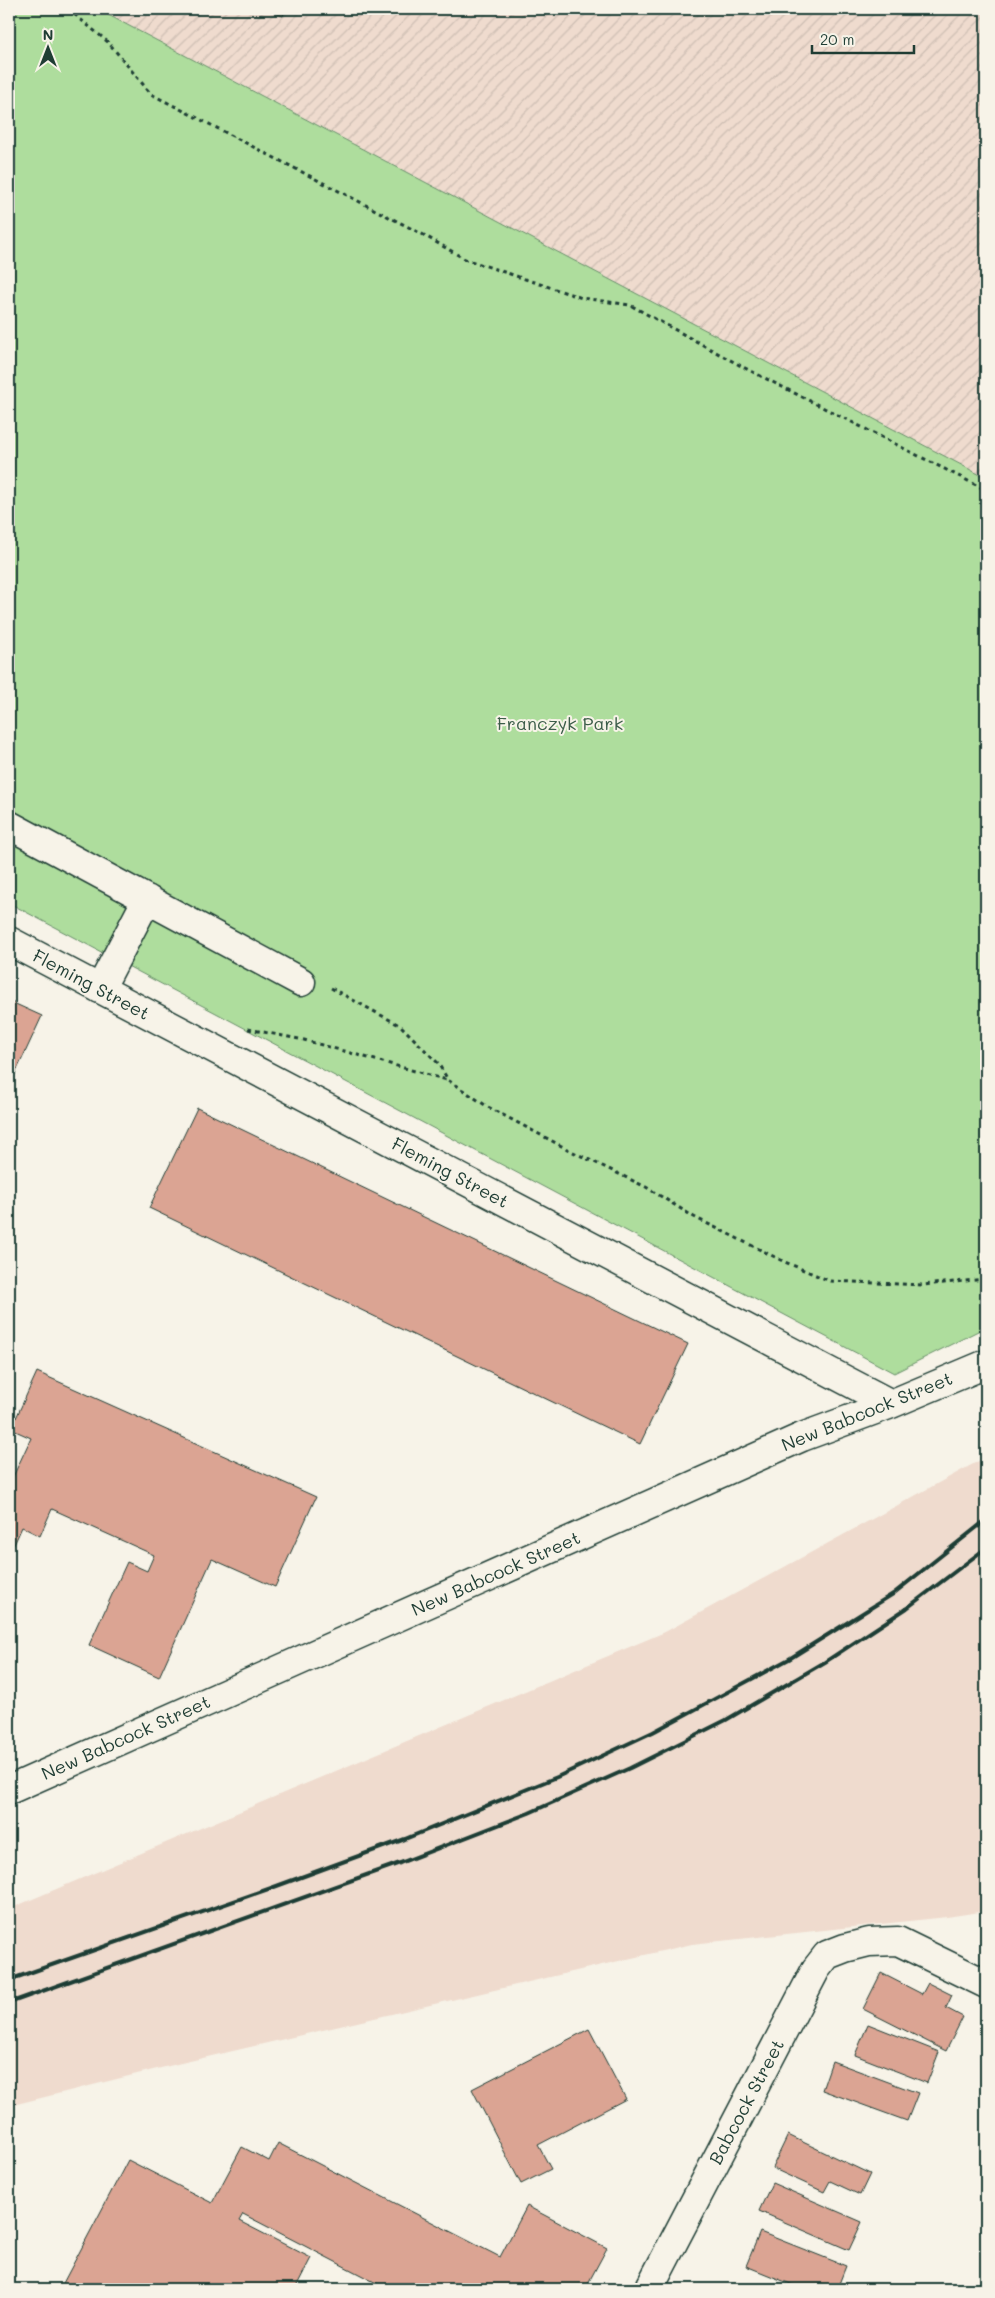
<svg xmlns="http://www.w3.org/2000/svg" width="995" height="2298" viewBox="0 0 995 2298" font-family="Mali,sans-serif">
<defs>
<pattern id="industrial-furrows" width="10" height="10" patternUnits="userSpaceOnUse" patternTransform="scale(1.25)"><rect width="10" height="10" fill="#efdbce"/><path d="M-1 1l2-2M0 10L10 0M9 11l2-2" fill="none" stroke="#ccbdb2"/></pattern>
</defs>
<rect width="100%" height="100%" fill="#f7f3e8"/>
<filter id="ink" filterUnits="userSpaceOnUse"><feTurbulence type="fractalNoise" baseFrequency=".02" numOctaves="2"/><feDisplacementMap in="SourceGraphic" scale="10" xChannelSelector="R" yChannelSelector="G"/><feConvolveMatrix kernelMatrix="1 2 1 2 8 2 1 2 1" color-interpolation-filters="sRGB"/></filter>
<g filter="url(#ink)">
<path fill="#efdbce" d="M986,1457V1911L947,1917L692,1944L177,2064L9,2106V1909L665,1632Z"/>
<path fill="url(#industrial-furrows)" d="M97,9H986V478Z"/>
<path fill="#aedd9d" stroke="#668d68" d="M9,9H97L986,478V1327L894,1373L9,903Z"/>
<path fill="#dba493" stroke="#1f3d34" d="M264,9H286L283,16Z
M9,1001L42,1016L9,1087Z
M197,1108L688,1344L640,1444L149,1208Z
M37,1372L316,1497L275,1587L212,1559L159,1677L89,1645L127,1562L147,1571L154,1555L52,1509L40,1536L22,1527L12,1549L9,1548V1480L11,1481L31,1438L11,1429Z
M881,1973L922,1994L928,1983L952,1995L946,2008L963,2017L946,2051L863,2009Z
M868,2024L939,2052L927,2083L855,2055Z
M589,2029L626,2099L538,2145L551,2169L521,2184L472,2089Z
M832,2061L918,2093L907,2121L822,2090Z
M788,2135L870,2174L860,2195L830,2181L824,2192L772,2168Z
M278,2143L500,2257L527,2206L607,2248L585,2289H388L243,2214L239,2221L311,2258L295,2289H60L128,2160L212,2203L242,2147L269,2161Z
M772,2183L862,2222L849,2250L759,2211Z
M760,2232L846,2266L837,2289H803L746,2266Z"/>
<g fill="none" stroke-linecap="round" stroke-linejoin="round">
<g stroke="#1f3d34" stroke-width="31">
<path id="minor" d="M9,825L301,982
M9,941L891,1404
M100,989L147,899
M9,1790L802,1437L891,1404L986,1364
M649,2289L816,1969L827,1955L845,1948L869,1942L898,1941L986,1984"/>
</g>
<path stroke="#1f3d34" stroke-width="3" stroke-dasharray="4 4" stroke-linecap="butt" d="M68,9L108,42L151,94L422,234L465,259L582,298L630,305L743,367L986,490
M331,988L401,1026L438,1063L448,1080L488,1107L569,1150L646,1187L694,1217L785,1262L830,1281L923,1285L986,1279
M248,1029L304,1040L447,1080"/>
<use href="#minor" stroke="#f7f3e8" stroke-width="28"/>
<path stroke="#1f3d34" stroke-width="4" d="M9,1980L274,1887L405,1839L557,1777L653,1732L789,1659L893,1594L986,1520
M9,2003L400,1863L529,1813L630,1768L726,1720L825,1662L907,1608L986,1548"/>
</g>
</g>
<g text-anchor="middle" stroke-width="4" stroke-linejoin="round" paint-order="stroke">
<g font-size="18" fill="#3c5d49" stroke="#f7f3e8">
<text x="560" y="730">Franczyk Park</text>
</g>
<g font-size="18" fill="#1f3d34" stroke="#f7f3e8">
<text transform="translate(91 985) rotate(28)" y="6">Fleming Street</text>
<text transform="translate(450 1173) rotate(28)" y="6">Fleming Street</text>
<text transform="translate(867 1412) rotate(-22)" y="6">New Babcock Street</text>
<text transform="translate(496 1574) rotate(-24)" y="6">New Babcock Street</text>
<text transform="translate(126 1738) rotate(-24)" y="6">New Babcock Street</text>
<text transform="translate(747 2102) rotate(-62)" y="6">Babcock Street</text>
</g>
</g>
<rect width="995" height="2298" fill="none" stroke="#f7f3e8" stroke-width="30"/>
<rect x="15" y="15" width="965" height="2268" fill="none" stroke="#1f3d34" stroke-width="2" filter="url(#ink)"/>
<g transform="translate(48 48)" stroke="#f7f3e8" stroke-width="4" paint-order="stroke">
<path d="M0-4L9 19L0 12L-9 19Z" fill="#1f3d34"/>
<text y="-8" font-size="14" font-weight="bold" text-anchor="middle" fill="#1f3d34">N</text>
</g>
<path d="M812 45v8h102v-8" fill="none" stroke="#1f3d34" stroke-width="2.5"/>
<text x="820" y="45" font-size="15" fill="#1f3d34" stroke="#f7f3e8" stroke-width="4" paint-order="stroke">20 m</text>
</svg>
